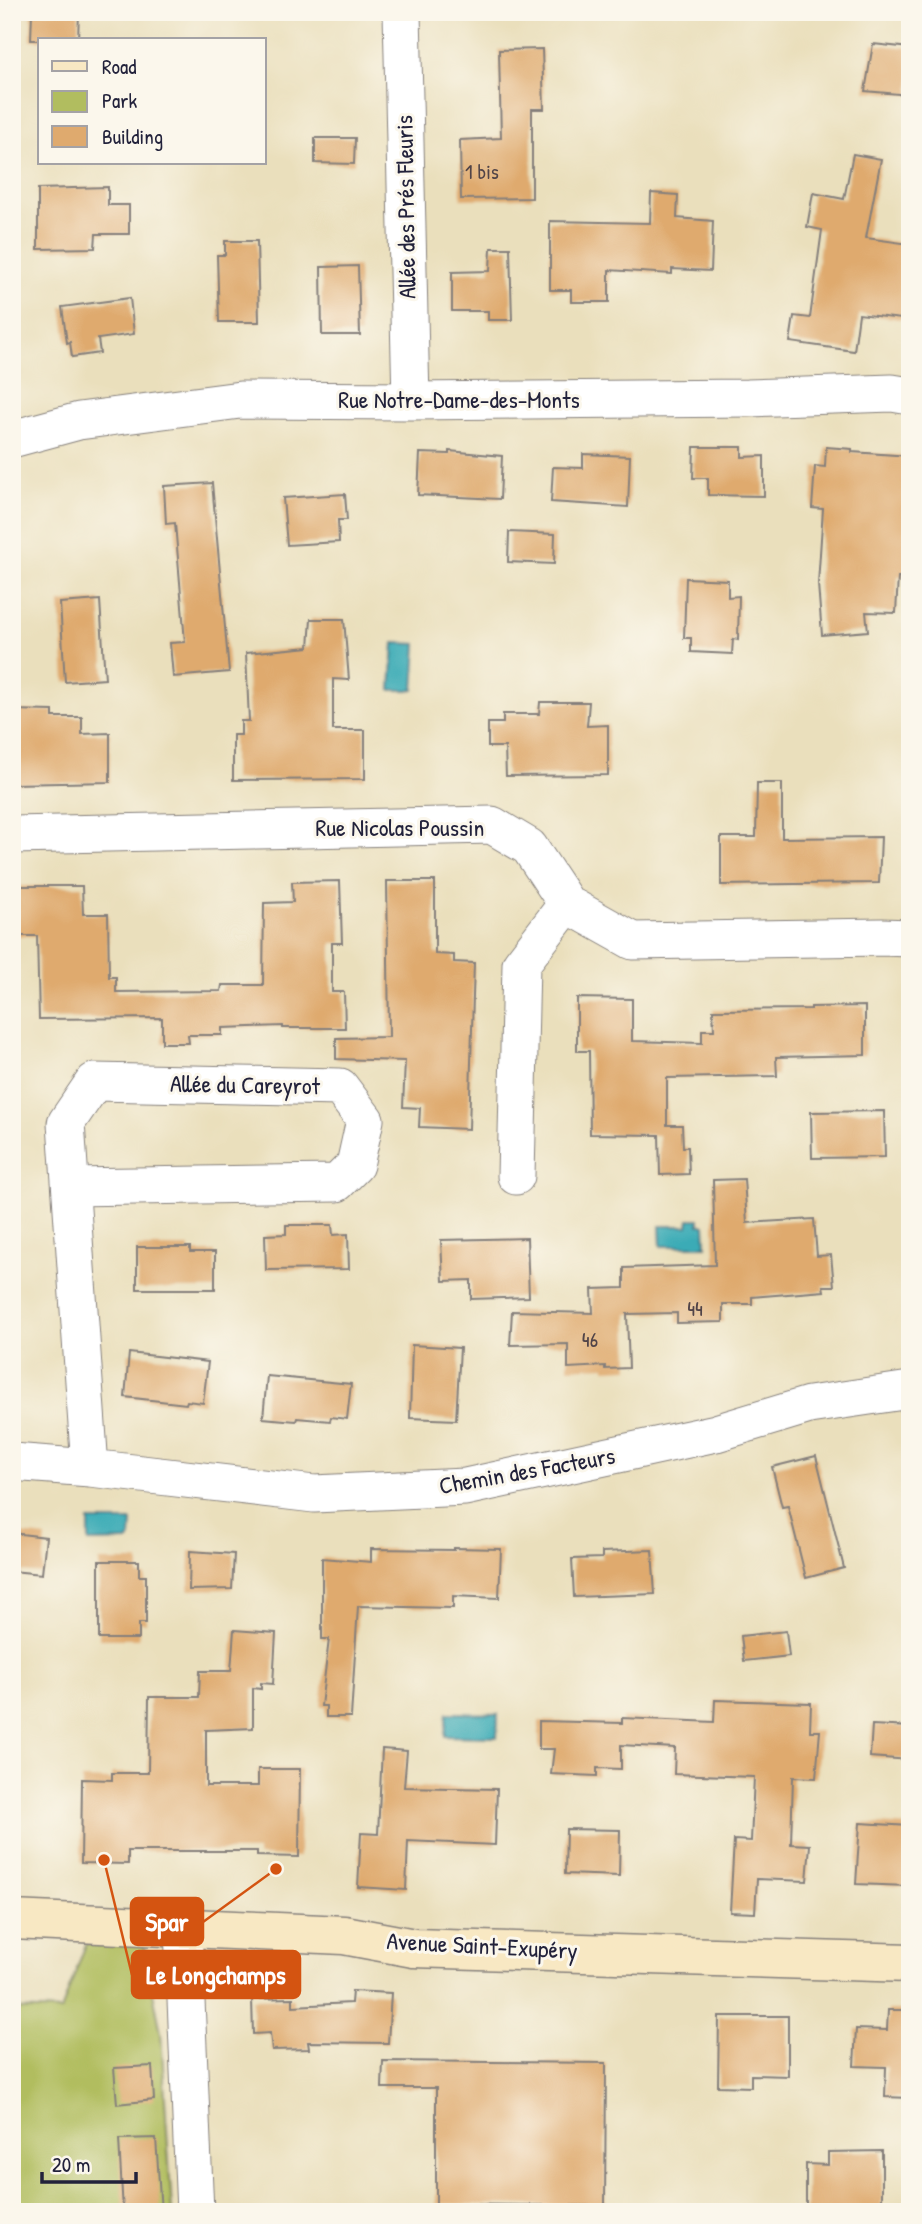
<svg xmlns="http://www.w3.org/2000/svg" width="922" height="2224" viewBox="0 0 922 2224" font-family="'Patrick Hand',sans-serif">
<rect width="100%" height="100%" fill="#fbf7ec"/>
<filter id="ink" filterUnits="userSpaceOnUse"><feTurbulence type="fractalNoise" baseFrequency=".0143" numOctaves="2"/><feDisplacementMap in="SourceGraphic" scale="14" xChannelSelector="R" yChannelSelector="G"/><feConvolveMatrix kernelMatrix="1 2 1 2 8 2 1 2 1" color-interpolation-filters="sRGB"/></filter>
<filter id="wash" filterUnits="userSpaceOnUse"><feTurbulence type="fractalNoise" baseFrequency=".00686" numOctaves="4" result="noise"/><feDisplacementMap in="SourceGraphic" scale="28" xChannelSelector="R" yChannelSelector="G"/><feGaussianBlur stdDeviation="1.57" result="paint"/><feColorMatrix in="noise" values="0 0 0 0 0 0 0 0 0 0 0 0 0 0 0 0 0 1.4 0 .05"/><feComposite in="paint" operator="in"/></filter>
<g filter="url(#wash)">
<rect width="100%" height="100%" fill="#eadfbc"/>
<path fill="#b1bd5f" stroke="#6a704d" stroke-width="2" d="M143,1941L161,2033L172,2212H12V2009L61,2011L86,1944Z"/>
<path fill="#3babb6" stroke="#2e6678" stroke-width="2" d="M394,643L417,644L414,690H391Z
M689,1219H699V1225H705L706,1246H661L660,1226H688Z
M89,1521H132L131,1537L127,1541L89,1542Z
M447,1713L498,1714L497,1737L445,1736Z"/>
<g id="blocks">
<path fill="#dfaa6e" d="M32,12H79L78,40H31Z
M873,44L910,48V95L865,91Z
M542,49L544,109H532V198L461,199L460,140L501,138L499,50Z
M315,138H355L354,164L315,163Z
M853,154L881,159L866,238L910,244V320L859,314L854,351L790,342L794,316L810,318L822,230L807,227L813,193L844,199Z
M108,187V205H129V234H96L95,248L38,249V189Z
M651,193L678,195L677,218L713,221L711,271L672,269V274L609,270V302H571V290H550V221L650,223Z
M225,241H257L259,322H219L217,255H225Z
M491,248H510L512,320H488V311H452V272L490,271Z
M358,266L360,335H322L321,267Z
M130,298L134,334L98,339L100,353L72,357L70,342L67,343L62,307Z
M694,447H742V457L764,456V496L708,495V478H693Z
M826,447L852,449V452L910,456V577H898L896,613L866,612L868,631L822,635L818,584L823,509L812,508L815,466L825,467Z
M449,451L502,456L500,499L418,495L420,453L449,454Z
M583,454L630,456L628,507L551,502L553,467L583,468Z
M212,483L229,672L173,677L170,643L185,642L175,523L166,524L164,486Z
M345,494L347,520H338L339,542L287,545L283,498Z
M509,532L555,534L554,564L508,562Z
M686,578L728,580V597L739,596L738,640L733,639L732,654L691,652V638H684Z
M100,600L105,679L65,682L60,603Z
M311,619H344L349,680L333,679V730H365V779L233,780V735H241V721H249L246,653L309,647Z
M540,702H589L587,726L608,725V775L506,776L505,747H488V723H503V714H539Z
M12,710L53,711V717H82V734L110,733V782L12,784Z
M757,783H782V838L881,837L879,883L721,885V837H756Z
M340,881L342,943H332V992H344L345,1028H283V1026L222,1028V1035H188L189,1043H162V1018L39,1019L37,936H12V886H82L83,914H108L109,977H116V992L221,991L222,985H263L264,903L293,902L292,882Z
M387,881H435V954L454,955V962L474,963L469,1129L419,1127L420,1108L403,1107L405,1061L336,1059V1038L389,1037Z
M577,998L632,999V1041L702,1043V1030H714L713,1010L811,1009V1007L865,1006V1055L776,1057L777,1076L667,1078V1125H682L683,1147H688L689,1174L660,1175L659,1135L590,1134L589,1051H577Z
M884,1111L885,1157L812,1158L811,1112Z
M744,1179L747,1223L814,1219L817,1256L831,1255L834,1286H823L824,1291L752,1297V1304H723V1322L677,1323V1313L627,1314L629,1368L605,1369V1366L568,1368V1344L510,1345L512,1311L593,1313L592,1289L624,1288V1268L715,1265L713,1180Z
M286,1225H332L333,1235L348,1234L349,1269L266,1270L265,1235L286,1234Z
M527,1238L529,1297L471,1299V1280L443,1281L441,1240Z
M137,1247H190V1252H215V1289H137Z
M412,1345L460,1348L456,1420L410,1418Z
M129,1353L208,1362L203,1403L187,1401L186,1404L125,1397Z
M267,1376L351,1384L347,1419L331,1417L330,1421L297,1418L296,1421L263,1418Z
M816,1456L844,1568L806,1578L788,1506L782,1507L772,1467Z
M12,1533L46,1537L42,1574L12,1571Z
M454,1548L501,1549L499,1598L453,1596V1608L358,1606L351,1717H326V1706H321L329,1639H322V1558L371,1562V1549L454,1550Z
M652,1550L655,1594L574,1597L572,1559L602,1558V1552Z
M190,1551L234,1554L232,1589L189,1590Z
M99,1561H139V1576H146V1623H139V1639H99Z
M234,1630L276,1633L273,1684L261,1683V1689L253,1688V1728L206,1730V1786H258V1769H300L299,1857L257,1856V1851H128V1864L81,1863L82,1779L112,1780V1773H148L149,1697H199L200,1671H231Z
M786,1631L789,1656L744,1661L741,1636Z
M715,1700L811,1703L810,1731H820L816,1778L793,1777L791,1844L810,1845L807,1881L757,1879L755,1913L730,1912L734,1840L751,1841L754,1777L674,1774L675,1748L621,1745V1769L597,1768V1776L551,1774L554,1749H539V1721L622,1723V1718L714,1722Z
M872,1725L910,1727V1760L870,1757Z
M382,1749L407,1751L404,1787L497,1789L495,1845L408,1841L406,1890L358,1887L361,1833L378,1834Z
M860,1823L910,1826L908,1886L856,1884Z
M566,1829L620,1830L619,1876L565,1874Z
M352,1991L391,1993L388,2043L308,2042L309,2049L272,2050L270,2033L253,2034L252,1999L293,1998V2006L351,2003Z
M888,2010H910V2098L885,2097L886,2067L854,2066L856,2029L887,2030Z
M719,2016H788V2076L751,2075V2087L718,2086Z
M383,2061L606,2063L605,2206L436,2204V2088H382Z
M152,2066L154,2100L117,2104L114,2068Z
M156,2138L161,2212H123L119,2139Z
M882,2151V2212H806V2164L828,2165V2152Z"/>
</g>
</g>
<g filter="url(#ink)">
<use href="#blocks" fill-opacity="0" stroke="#86807c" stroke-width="2"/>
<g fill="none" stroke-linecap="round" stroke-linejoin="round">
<g stroke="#86807c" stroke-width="39">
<path id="minor" d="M402,12L411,401
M12,439L79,421L240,400L411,401L748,398L892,393L910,396
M12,835L492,825L529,847L567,904L633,941L882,937L910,938
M516,1176L521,964L567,904
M71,1187L337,1183L355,1165L365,1120L340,1087L94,1082L66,1123L90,1468
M12,1462L90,1468L314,1494L465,1487L716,1433L809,1405L910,1390
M183,1929L195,2212"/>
</g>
<g stroke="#86807c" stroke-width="41">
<path id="secondary" d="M12,1920L344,1935L414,1948L910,1963"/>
</g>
<use href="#minor" stroke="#fff" stroke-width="37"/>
<use href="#secondary" stroke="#f8e8c3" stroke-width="38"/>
</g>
</g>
<g text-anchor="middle" stroke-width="6" stroke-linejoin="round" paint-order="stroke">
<g font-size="21" fill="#514448">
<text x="482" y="179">1 bis</text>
<text x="695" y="1316">44</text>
<text x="590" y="1347">46</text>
</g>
<g font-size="24" fill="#22223b" stroke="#fbf7ec">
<text transform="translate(406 207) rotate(-91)" y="8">Allée des Prés Fleuris</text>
<text x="459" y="408">Rue Notre-Dame-des-Monts</text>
<text x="400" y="836">Rue Nicolas Poussin</text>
<text transform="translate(245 1085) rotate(1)" y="8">Allée du Careyrot</text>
<text transform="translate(527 1471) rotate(-10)" y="8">Chemin des Facteurs</text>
<text transform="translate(482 1946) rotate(3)" y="8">Avenue Saint-Exupéry</text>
</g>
</g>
<path fill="none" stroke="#d45411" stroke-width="2.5" d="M276 1869L203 1922M104 1860L132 1975"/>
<g fill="#d45411" stroke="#fbf7ec" stroke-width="2.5">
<circle cx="276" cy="1869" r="7"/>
<circle cx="104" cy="1860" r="7"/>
</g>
<g fill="#d45411" stroke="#d45411" stroke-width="2.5">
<rect x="131" y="1898" width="72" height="47" rx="7"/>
<rect x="132" y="1951" width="168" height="47" rx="7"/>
</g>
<g font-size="26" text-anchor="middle" font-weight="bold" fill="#fff">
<text x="167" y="1931">Spar</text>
<text x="216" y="1984">Le Longchamps</text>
</g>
<rect width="922" height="2224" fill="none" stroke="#fbf7ec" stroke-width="42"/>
<rect x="38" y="38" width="228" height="126" fill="#fbf7ec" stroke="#a4a2a5" stroke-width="2"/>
<rect x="52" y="61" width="35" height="10" fill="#f8e8c3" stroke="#a4a2a5" stroke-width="2"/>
<text x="102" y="74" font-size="21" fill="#22223b">Road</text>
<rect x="52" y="91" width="35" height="21" fill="#b1bd5f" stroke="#a4a2a5" stroke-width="2"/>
<text x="102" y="108" font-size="21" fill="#22223b">Park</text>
<rect x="52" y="126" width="35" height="21" fill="#dfaa6e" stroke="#a4a2a5" stroke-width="2"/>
<text x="102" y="144" font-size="21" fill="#22223b">Building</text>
<path d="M42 2172v10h94v-10" fill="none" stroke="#22223b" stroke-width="3.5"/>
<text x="52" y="2172" font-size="21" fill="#22223b" stroke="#fbf7ec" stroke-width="5" paint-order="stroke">20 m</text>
</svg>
